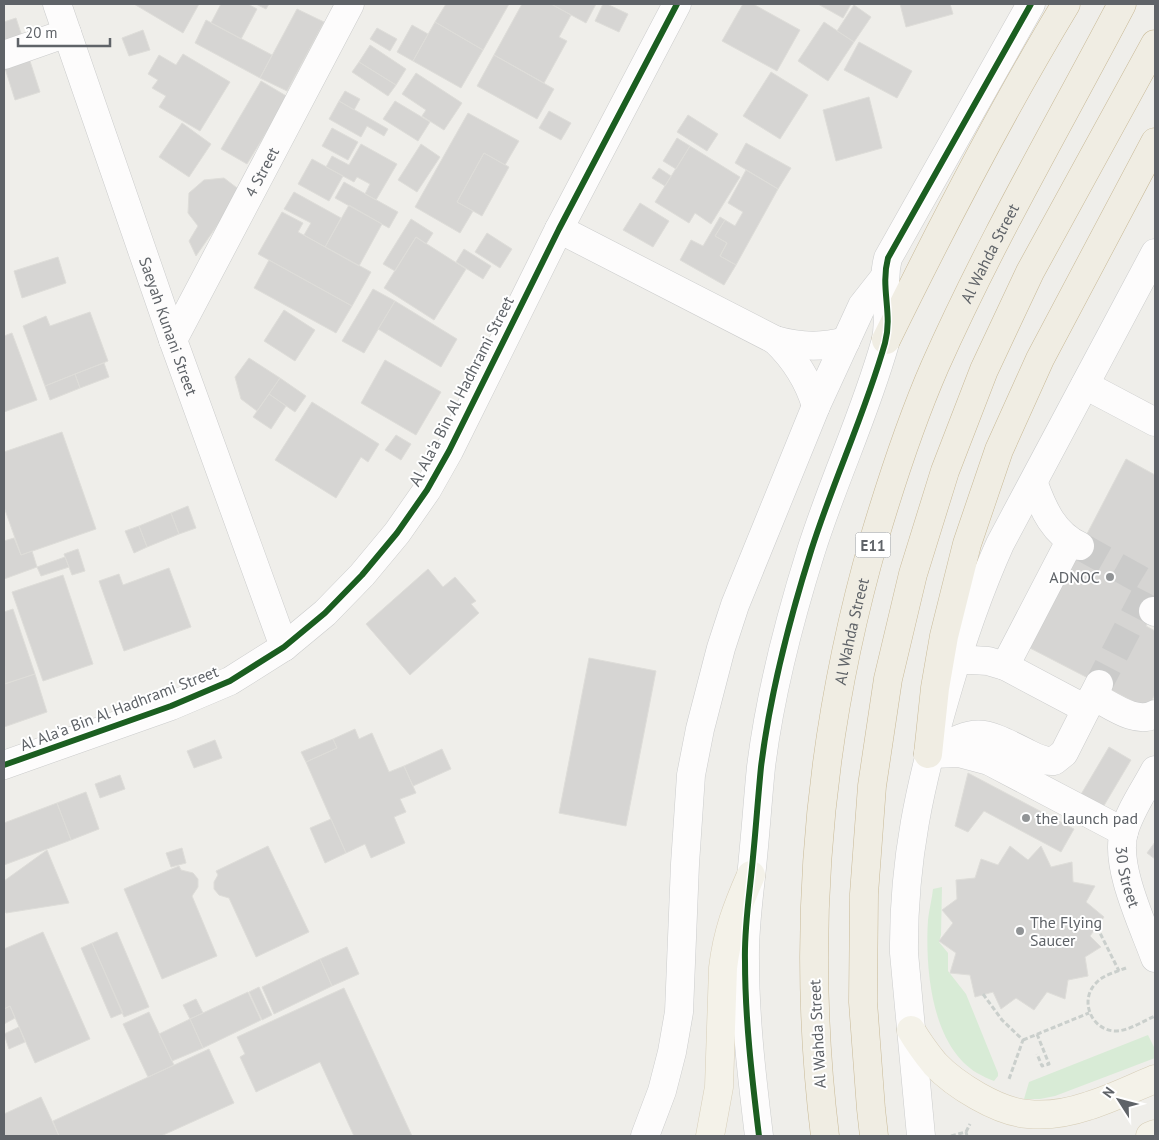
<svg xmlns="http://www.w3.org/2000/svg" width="1159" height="1140" viewBox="0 0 1159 1140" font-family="'PT Sans',sans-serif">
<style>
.green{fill:#d8ebd6}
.building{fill:#d6d5d3;stroke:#deddd9}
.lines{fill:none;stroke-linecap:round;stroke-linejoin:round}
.minor-tunnel{stroke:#cbcbca;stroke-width:28;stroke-dasharray:28 14;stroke-linecap:butt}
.minor-casing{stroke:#cbcccc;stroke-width:29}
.major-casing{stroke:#d7ceb8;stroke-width:29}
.highway-casing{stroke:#c8b996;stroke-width:29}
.path{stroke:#cacfcc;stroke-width:3;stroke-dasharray:5 2.5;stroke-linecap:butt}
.minor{stroke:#fdfcfc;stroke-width:28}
.major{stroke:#f4f2e9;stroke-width:28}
.highway{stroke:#f0ede3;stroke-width:28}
.cycleway-casing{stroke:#fff;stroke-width:9}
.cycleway{stroke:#1b5e20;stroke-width:6}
.poi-dot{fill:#919496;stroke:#fff;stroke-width:2}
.labels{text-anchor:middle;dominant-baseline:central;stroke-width:4;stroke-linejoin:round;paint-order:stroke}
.shield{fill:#fff;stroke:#8f9295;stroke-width:1}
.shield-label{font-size:15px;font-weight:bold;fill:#5f6368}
.street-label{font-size:16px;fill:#5f6368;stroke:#fff}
.poi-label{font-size:16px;fill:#5f6368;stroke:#fff;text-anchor:start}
</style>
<rect width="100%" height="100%" fill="#efeeea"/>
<path class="green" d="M942,887L941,935L939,942L948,953V971L966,994L998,1073V1076L994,1081C988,1079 983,1076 977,1073C931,1045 925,968 928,920C929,910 932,899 933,889Z
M1148,1035L1155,1049V1058L1055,1096L1040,1099H1024L1029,1082Z"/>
<path class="building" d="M134,4H199L183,33Z
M221,4H248L257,9L241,39L211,23Z
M256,4H269L266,9Z
M446,4H509L483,50L435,22Z
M522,4H551L571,15L559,37L567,41L544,83L494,55Z
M551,4H596L586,23Z
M603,4H607L628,14L619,32L595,21Z
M743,4H753L800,30L777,71L722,41Z
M818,4H851L843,18Z
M900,4H950L953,14L906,27Z
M854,5L871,17L854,42L837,31Z
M297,9L324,22L287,91L260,78Z
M16,18L40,92L15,100L4,65V22Z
M206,20L272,55L260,78L195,43Z
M435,22L483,50L461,88L413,61Z
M824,22L854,42L828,81L798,61Z
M412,25L428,34L413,61L397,52Z
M377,28L397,39L390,51L370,39Z
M143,30L150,50L129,56L122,38Z
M859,42L912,71L897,98L844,70Z
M370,45L406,69L396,85L359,62Z
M183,54L230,82L200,131L159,107L166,96L152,88L158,80L148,74L159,55L176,65Z
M494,55L554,89L537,119L477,86Z
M359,62L396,85L388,96L352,72Z
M771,72L808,95L780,139L743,116Z
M416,73L462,103L444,130L422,116L426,110L402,94Z
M261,81L288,97L247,164L221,149Z
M345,91L360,99L354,110L339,101Z
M869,97L882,148L836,161L823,110Z
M339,101L388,129L384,136L367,126L361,137L329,119Z
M395,101L430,122L418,141L383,119Z
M549,111L571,123L561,140L539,128Z
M468,113L519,141L505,165L484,153L457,202L473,211L460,233L415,207Z
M688,115L718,134L707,151L677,132Z
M182,123L211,144L189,177L159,157Z
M332,128L358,142L348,160L322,146Z
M677,138L690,146L676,169L663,161Z
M746,143L791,168L778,189L735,163Z
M361,144L397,164L376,200L365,194L370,184L357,177L354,182L326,167L332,156L349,165Z
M421,144L440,157L417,192L398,180Z
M690,146L740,177L711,224L695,213L689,223L655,202Z
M484,153L509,167L482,216L457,202Z
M312,159L343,176L329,201L298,184Z
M659,168L671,176L665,186L652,178Z
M746,170L778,189L736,265L720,256L727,243L715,236L725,220L735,226L743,212L728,203Z
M224,178L241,191L196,256L189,241L198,226L188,213L189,193L204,180Z
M344,182L398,212L389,228L335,198Z
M294,192L341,218L325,247L304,235L311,223L284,209Z
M640,203L669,221L653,247L623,230Z
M349,205L382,224L359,266L325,247Z
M282,212L303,223L298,232L371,272L352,306L258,254Z
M720,217L725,220L715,236L727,243L720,256L736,265L724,285L680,260L691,240L703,246Z
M411,219L433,233L426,244L416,237L395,271L383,264Z
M487,233L512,249L500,268L475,252Z
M416,237L466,269L434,320L384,288Z
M464,249L491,266L483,279L456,262Z
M58,257L66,283L22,298L14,271Z
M269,260L352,306L336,333L254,288Z
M373,289L395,301L364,353L342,341Z
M395,301L457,339L441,367L378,329Z
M284,310L315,330L295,361L264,341Z
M90,312L108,361L45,386L23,326L46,316L50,326Z
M12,333L37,400L4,412V336Z
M249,358L280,378L257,411L241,399L235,377Z
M385,360L441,392L416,435L361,403Z
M104,363L109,377L80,388L75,374Z
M75,374L80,388L50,400L45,386Z
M280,378L306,396L295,412L269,394Z
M269,394L286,406L271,429L253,417Z
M312,402L379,444L368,462L361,457L336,498L275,460Z
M62,432L96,529L21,555L4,507V452Z
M396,435L411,444L401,460L385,450Z
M1126,459L1155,475V608L1146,626L1155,631V694L1148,709L1028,647Z
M188,506L196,528L179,534L171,513Z
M171,513L179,534L147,547L139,526Z
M139,526L147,547L134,553L125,531Z
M14,538L21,555L32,551L37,567L4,579V541Z
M78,549L85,571L72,575L64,554Z
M65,557L69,567L41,576L37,567Z
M169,568L191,627L124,651L99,581L119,574L123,585Z
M428,569L443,587L455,577L476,601L471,604L479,613L410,675L366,624Z
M63,575L93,664L43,681L12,592Z
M13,609L35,674L5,684L4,612Z
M589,658L656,671L626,826L559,813Z
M35,674L47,712L4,727V684Z
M355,729L359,739L372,733L389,772L404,766L416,793L400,799L406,812L394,817L405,843L371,858L365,844L346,853L306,762L337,748L333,739Z
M333,739L337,748L306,762L301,752Z
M215,740L222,758L194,768L187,751Z
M1109,747L1131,760L1102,809L1080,796Z
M442,749L451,769L413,786L404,766Z
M968,773L1074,829L1061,852L984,811L968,832L955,826Z
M120,775L125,789L100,798L95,784Z
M86,792L99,829L71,840L57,803Z
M57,803L71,840L4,865V823Z
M331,819L346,853L325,863L310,828Z
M1155,842V859L1147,853Z
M268,846L309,932L256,957L229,898L219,895L214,889V882L218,875L216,871Z
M1010,846L1028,860L1041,846L1051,867L1072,862L1073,882L1095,886L1086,902L1104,917L1090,936L1101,947L1085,957L1088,976L1068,980L1065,999L1047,992L1034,1010L1016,998L1001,1009L993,992L975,997L970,975L950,973L956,953L939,941L953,923L942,910L957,899L956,880L975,878L981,859L998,865Z
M182,848L186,863L171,867L166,853Z
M47,850L69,903L6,913L4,907V881Z
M179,866L181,870L193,873L198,879V887L192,896L217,956L162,979L124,889Z
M43,932L90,1039L35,1063L10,1006L4,1009V949Z
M117,932L149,1007L124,1017L92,943Z
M92,943L123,1013L111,1018L81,948Z
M347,947L359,974L332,986L320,959Z
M320,959L332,986L274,1014L262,987Z
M259,987L272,1015L262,1020L249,992Z
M344,988L412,1136H354L320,1062L256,1092L240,1057L245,1054L237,1037Z
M248,992L261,1020L203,1048L190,1019Z
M196,999L203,1013L190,1019L183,1005Z
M10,1006L15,1018L4,1024V1009Z
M149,1012L174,1065L148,1077L123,1024Z
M190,1019L203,1048L172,1061L159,1034Z
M19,1027L25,1042L9,1049L4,1034Z
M209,1049L234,1103L161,1136H59L53,1121Z
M41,1097L59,1136H4V1114Z"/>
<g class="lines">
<path class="minor-tunnel" d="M1080,546L1141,580C1146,583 1146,585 1147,591L1099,684"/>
<g class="minor-casing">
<g id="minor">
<path id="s1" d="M57,4L173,340L284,647"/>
<path d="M4,55L67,33"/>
<path d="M559,229L775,340C799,347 822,348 846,341"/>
<path id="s2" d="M173,340L350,4"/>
<path d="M775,340C795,359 808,379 816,406"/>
<path d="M1085,385L1155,422"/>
<path d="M1034,484C1043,509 1054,534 1080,546"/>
<path d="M1153,611L1155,612"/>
<path d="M956,660H972L988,661L1005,666L1086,709"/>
<path d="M1005,666L1070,541"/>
<path d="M1093,696C1111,705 1136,725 1155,714"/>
<path d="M928,754C976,730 976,727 1025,752C1035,757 1043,762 1054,761L1064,753L1099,684"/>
<path d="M932,754L959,753L989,761L1124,832"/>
<path d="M4,765L171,706L230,681L284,647L325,613L362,575L397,533L427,490L449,451L559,229L677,4"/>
<path id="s3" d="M1155,770C1145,789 1130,810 1124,832C1114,865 1143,925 1155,958"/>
<path d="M645,1136L662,1091L672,1052L679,1012L685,864L691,775L700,729L721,648L735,605L816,406L862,306L884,278"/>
<path d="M759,1136C752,1078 745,1019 745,961C744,926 750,892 753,857C756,827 758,797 761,767C770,694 789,621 811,551C833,481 865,414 885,343C893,314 880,288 888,258L1031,4"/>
<path d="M921,1136L904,953C903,860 920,784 946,695C961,643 978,593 1000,544L1155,253"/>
</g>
</g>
<g class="major-casing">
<path id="major" d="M911,1030C918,1042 926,1053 935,1064C955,1085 998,1112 1028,1114C1047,1116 1070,1112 1088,1106C1111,1099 1133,1088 1155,1079
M710,1136L719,1087L723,968C727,933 737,907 751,875
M1150,1136L1155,1134"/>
</g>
<g class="highway-casing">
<g id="highway">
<path d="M886,340C942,226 1000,113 1066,4"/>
<path d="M928,754L935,688L944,636L967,544L999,450L1040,359L1155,142"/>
<path id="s4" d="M825,1136C800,932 818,733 875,536C892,479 911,421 935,366C990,242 1059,124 1122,4"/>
<path d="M874,1136L871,1109L863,1002L864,894L872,786L888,679L913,574L945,471L984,370L1030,272L1155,44"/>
</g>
</g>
<path class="path" d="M1097,927L1119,971
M1126,968C1116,972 1103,975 1096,983C1079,1000 1091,1030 1115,1031C1129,1031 1143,1021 1155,1016
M983,994L1002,1020L1023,1040L1009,1079
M1037,1034L1049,1064L1042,1066L1037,1054
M1023,1040L1089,1013
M966,1132L970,1124
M951,1136L966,1132L967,1136"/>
<use href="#minor" class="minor"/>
<use href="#major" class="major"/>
<use href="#highway" class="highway"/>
<g class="cycleway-casing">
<path id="cycleway" d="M4,765L171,706L230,681L284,647L325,613L362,575L397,533L427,490L449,451L559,229L677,4
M759,1136C752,1078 745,1019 745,961C744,926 750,892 753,857C756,827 758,797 761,767C770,694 789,621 811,551C833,481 865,414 885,343C893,314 880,288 888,258L1031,4"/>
</g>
<use href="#cycleway" class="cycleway"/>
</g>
<g class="poi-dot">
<circle cx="1110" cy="577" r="5"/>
<circle cx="1026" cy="818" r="5"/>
<circle cx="1020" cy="931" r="5"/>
</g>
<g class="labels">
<rect class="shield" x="855.5" y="532.5" width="35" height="25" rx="4"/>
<g class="shield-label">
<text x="873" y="545">E11</text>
</g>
<g class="street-label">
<text stroke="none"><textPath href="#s2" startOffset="190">4 Street</textPath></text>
<text stroke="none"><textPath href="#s4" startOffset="912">Al Wahda Street</textPath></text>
<text stroke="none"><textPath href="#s1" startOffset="341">Saeyah Kunani Street</textPath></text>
<text transform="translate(461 391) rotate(-63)">Al Ala'a Bin Al Hadhrami Street</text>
<text stroke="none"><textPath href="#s4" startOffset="508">Al Wahda Street</textPath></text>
<text transform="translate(119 708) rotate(-21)">Al Ala'a Bin Al Hadhrami Street</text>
<text stroke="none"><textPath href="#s3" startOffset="115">30 Street</textPath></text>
<text transform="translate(817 1034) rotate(-93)">Al Wahda Street</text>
</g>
<g class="poi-label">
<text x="1100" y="577" text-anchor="end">ADNOC</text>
<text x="1036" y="818">the launch pad</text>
<text x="1030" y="922">The Flying<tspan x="1030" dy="18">Saucer</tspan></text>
</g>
</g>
<rect width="1159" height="1140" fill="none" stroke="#5f6368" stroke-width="10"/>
<g transform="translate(1119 1100) rotate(306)" stroke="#ffffff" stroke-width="4" paint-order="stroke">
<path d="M0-4L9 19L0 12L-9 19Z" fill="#5f6368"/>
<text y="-8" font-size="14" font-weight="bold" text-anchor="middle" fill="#5f6368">N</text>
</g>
<path d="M18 38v8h92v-8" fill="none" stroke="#5f6368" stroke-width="2.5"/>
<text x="25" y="38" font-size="15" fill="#5f6368" stroke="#ffffff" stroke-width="4" paint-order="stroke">20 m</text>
</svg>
